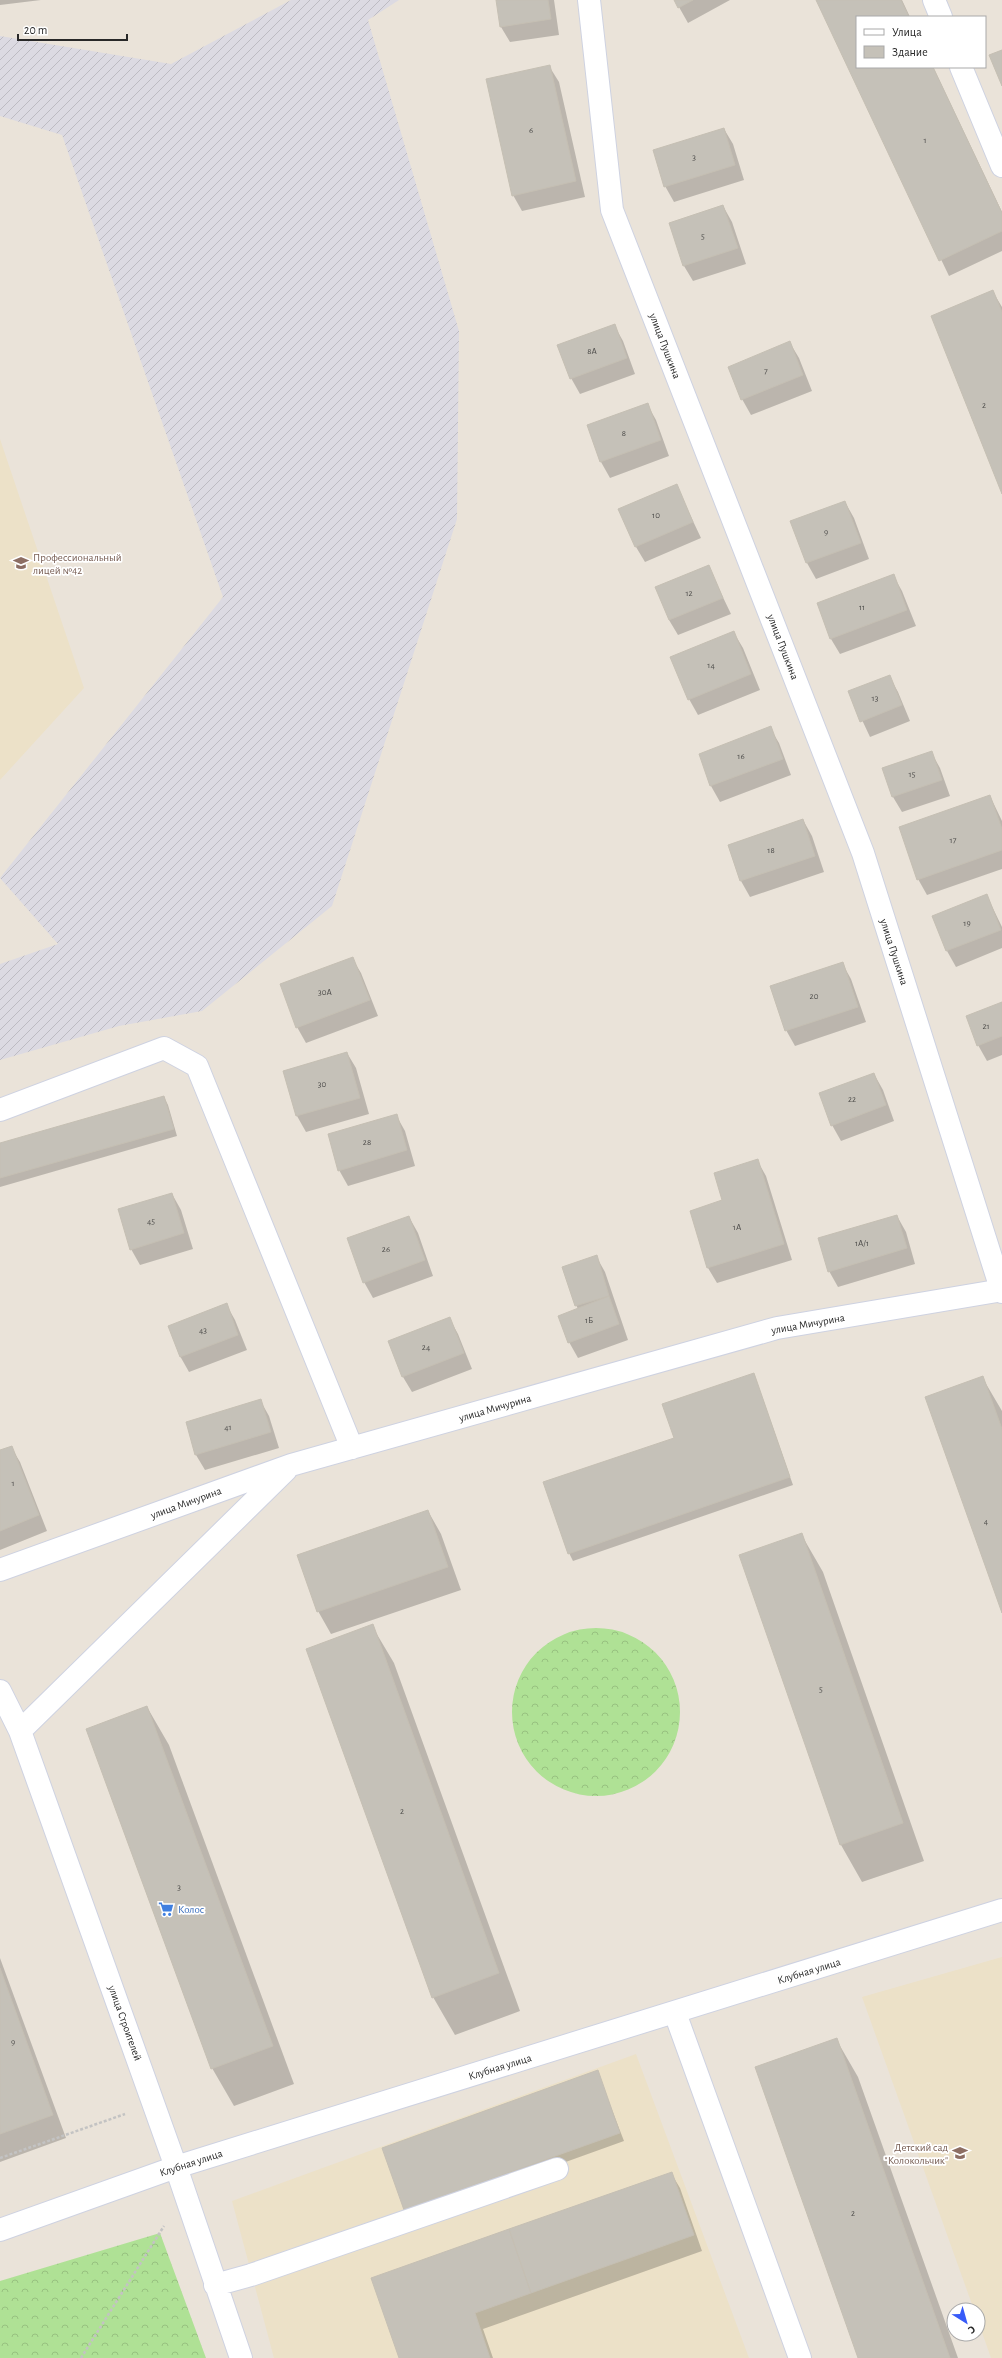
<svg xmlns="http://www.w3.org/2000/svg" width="1002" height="2358" viewBox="0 0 1002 2358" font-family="'Alegreya Sans',sans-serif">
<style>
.industrial{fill:url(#industrial-furrows)}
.education{fill:#ece1c8}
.forest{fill:url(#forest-crowns)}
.shadow{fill:#0003}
.building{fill:#c5c1b8;stroke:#c5bfb3}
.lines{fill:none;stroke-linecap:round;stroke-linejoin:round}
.minor-casing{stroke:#ced2e1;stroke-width:24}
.path{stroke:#c3c3c3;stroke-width:2.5;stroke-dasharray:3 2;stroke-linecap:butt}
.minor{stroke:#fff;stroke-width:22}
.labels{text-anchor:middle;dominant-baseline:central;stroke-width:3.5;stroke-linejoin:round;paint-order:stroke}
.number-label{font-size:9px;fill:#4f4e4c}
.street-label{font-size:11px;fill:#282828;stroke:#fff}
.education-label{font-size:11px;fill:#785e54;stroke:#fff;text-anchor:start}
.shop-label{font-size:11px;fill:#366cbe;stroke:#fff;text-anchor:start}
</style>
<defs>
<pattern id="industrial-furrows" width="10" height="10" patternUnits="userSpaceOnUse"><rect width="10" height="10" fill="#dcdae2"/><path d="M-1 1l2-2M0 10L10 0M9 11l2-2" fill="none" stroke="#bdbbc2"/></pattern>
<pattern id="forest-crowns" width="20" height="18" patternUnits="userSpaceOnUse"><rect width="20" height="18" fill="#afe195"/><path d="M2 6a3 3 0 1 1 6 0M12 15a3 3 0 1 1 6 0" fill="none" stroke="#97c180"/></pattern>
</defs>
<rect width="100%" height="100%" fill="#eae3d9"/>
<path class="industrial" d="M291,0H399L368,20L459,331L457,519L332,906L202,1011L119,1026L0,1060V964L58,944L0,878L223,597L62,135L0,116V36L171,64Z"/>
<path class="education" d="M0,439L84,688L0,780Z
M1002,1957V2358H991L978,2321V2310H974L862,1997Z
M636,2054L749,2358H274L232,2201Z"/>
<path class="forest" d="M512 1712a84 84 0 1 1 168 0a84 84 0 1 1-168 0Z
M160,2233L206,2358H0V2281Z"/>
<path class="shadow" d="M0,0H41L0,5Z
M497,0H554L559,35L510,42L501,27Z
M675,0H730L688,23Z
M817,0H902L910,17H857V67H933L1002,212V251L949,276Z
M549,66L559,82L585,197L522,211L513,195Z
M724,129L733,144L744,180L674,202L665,186Z
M723,206L732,222L746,264L693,281L684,266Z
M993,292L1002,307V491Z
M614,325L623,341L635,374L580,394L571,378Z
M790,343L799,358L812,391L751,415L742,399Z
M647,404L656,420L669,456L610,478L601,462L588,426Z
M676,485L701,538L645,562L636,547Z
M845,502L854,518L869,559L816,579L807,563L792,522Z
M708,566L731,614L678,635L669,620Z
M893,575L902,591L916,626L840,654L831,639L818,604Z
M734,633L743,648L760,690L698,715L689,699Z
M889,676L898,692L910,721L870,737L849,692Z
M770,728L779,743L791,775L720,802L711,786L700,754Z
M931,752L940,768L950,796L902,812L893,797L883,768Z
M990,796L1002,821V869L927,895L918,879Z
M803,820L812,836L824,872L750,897L741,881L729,845Z
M987,896L1002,927V948L956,967L947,951L933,917Z
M352,958L361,973L378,1016L306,1043L297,1027Z
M842,963L851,979L866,1022L795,1046L786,1030Z
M1002,1003V1055L987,1061L978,1045Z
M347,1053L356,1068L369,1114L306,1132L297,1116L284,1071Z
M874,1074L883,1090L894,1121L841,1141L832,1125Z
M164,1097L168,1105L177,1136L0,1187V1144Z
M396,1115L405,1131L415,1166L348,1186L339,1170Z
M757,1160L766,1176L792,1260L717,1283L708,1268L691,1211L724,1201Z
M172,1194L181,1210L193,1249L140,1265L131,1249Z
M897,1216L906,1232L915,1264L838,1287L829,1271Z
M409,1217L418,1233L433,1276L373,1298L364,1282Z
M596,1256L605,1272L628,1340L578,1358L569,1342L578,1309L576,1305Z
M226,1304L235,1320L247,1350L189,1372L180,1356Z
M449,1318L458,1334L472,1369L412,1392L403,1377L390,1341Z
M754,1374L793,1485L573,1561L569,1553Z
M982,1377L1002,1411V1610Z
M260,1400L269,1416L279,1448L205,1470L196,1455Z
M11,1447L20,1462L47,1531L0,1550V1451Z
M428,1511L441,1534L461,1590L331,1634L318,1611Z
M801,1534L823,1572L924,1861L862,1882L841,1845Z
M372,1626L394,1663L520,2011L455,2035L433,1997Z
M147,1707L169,1745L294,2084L234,2106L212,2068Z
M0,1958L66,2138L0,2162Z
M836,2039L858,2077L958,2358H859Z
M597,2071L624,2141L410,2218L383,2148Z
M671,2173L680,2188L702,2251L483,2329L493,2358H400Z"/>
<path class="building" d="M496,0H548L551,19L500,27Z
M674,0H693L678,8Z
M816,0H901L909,17H857V67H933L1002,213V231L939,261Z
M1002,50V86L989,55Z
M550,65L576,181L512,196L486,79Z
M724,128L735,165L664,187L653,150Z
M723,205L738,248L683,266L669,223Z
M993,290L1002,312V494L931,316Z
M615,324L627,358L570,379L557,345Z
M790,341L803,375L741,400L728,367Z
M648,403L661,440L600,462L587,425Z
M677,484L693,522L635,547L618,509Z
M845,501L861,543L806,563L790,521Z
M709,565L723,598L669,620L655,587Z
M894,574L907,610L830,639L817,603Z
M734,631L751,674L688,700L670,657Z
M890,675L902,705L860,722L848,691Z
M771,726L783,759L710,786L699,754Z
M932,751L942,780L892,797L882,768Z
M990,795L1002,829V850L917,880L899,827Z
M803,819L815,856L740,881L728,845Z
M987,894L1001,930L946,951L932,916Z
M353,957L370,1000L296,1028L280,984Z
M843,962L858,1007L785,1031L770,986Z
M1002,1002V1036L977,1046L966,1016Z
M347,1052L360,1098L296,1116L283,1071Z
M874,1073L886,1105L831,1126L819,1093Z
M164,1096L174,1129L0,1178V1143Z
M397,1114L407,1150L338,1171L328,1134Z
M758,1159L784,1244L707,1268L690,1211L722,1200L714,1173Z
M172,1193L184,1233L130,1250L118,1209Z
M897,1215L907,1248L828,1272L818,1238Z
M409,1216L425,1260L363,1283L347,1238Z
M597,1255L609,1296L575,1306L562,1267Z
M609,1296L619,1324L568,1343L558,1316Z
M227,1303L238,1335L180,1357L168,1326Z
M450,1317L464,1353L402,1377L388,1341Z
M754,1373L790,1477L568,1554L543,1482L674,1438L662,1404Z
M983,1376L1002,1429V1613L925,1397Z
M261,1399L271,1432L195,1455L186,1422Z
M12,1446L39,1515L0,1531V1450Z
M428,1510L448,1567L317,1612L297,1555Z
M802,1533L903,1823L840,1845L739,1555Z
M373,1624L499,1973L432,1998L306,1649Z
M147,1706L273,2046L211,2069L86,1729Z
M0,1968L53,2115L0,2134Z
M837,2038L950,2358H858L755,2067Z
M598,2070L620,2133L404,2210L382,2148Z
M672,2172L694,2235L531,2293L509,2229Z
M509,2229L531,2293L475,2313L490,2358H399L371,2278Z"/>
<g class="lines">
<g class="minor-casing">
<path id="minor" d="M589,0L612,210L863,853L1002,1292
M934,0L941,17
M961,67L1002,166
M0,1110L164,1048L197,1066L352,1448
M0,1570L291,1465L777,1328L1002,1290
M0,1691L20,1731L176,2167L241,2358
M20,1731L286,1470
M675,2013L800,2358
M0,2230L176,2167L1002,1910
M215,2285L251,2275L557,2169"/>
</g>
<path class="path" d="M0,2158L125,2114
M81,2358L164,2226"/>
<use href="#minor" class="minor"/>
</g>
<defs>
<g id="school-bare" transform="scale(1.2)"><path d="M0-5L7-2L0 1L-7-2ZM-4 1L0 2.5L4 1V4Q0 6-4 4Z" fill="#8d6e63" stroke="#fff" stroke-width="2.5" paint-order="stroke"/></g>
<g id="supermarket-bare" transform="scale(1.2)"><path d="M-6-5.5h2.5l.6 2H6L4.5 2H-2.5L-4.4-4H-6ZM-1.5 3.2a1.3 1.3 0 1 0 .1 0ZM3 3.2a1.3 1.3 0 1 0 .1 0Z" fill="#3f7fe0" stroke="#fff" stroke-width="2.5" paint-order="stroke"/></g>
</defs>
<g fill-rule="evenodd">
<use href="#school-bare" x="21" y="563"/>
<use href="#supermarket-bare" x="166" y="1909"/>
<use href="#school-bare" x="960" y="2153"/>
</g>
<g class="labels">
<g class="number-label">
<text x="531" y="130">6</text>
<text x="925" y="140">1</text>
<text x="694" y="157">3</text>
<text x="703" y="236">5</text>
<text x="592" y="351">8А</text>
<text x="766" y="371">7</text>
<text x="984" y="405">2</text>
<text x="624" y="433">8</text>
<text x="656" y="515">10</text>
<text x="826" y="532">9</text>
<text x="689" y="593">12</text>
<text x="862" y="607">11</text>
<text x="711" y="665">14</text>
<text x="875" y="698">13</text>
<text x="741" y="756">16</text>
<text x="912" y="774">15</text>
<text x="953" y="840">17</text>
<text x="771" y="850">18</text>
<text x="967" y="923">19</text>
<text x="325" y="992">30А</text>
<text x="814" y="996">20</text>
<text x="986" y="1026">21</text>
<text x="322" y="1084">30</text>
<text x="852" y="1099">22</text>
<text x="367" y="1142">28</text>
<text x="151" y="1221">45</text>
<text x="737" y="1227">1А</text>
<text x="862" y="1243">1А/1</text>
<text x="386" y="1249">26</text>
<text x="589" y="1320">1Б</text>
<text x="203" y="1330">43</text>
<text x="426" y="1347">24</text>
<text x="228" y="1427">41</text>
<text x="13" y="1483">1</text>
<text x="986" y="1521">4</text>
<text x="821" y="1689">5</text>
<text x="402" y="1811">2</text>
<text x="179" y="1887">3</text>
<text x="13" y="2042">9</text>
<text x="853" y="2213">2</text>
</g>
<g class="street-label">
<text transform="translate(665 346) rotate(69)">улица Пушкина</text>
<text transform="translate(783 647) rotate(69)">улица Пушкина</text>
<text transform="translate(894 952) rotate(72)">улица Пушкина</text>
<text transform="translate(808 1324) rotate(-10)">улица Мичурина</text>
<text transform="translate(495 1408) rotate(-16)">улица Мичурина</text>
<text transform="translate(186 1503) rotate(-20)">улица Мичурина</text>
<text transform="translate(809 1971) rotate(-17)">Клубная улица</text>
<text transform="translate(125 2023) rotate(70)">улица Строителей</text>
<text transform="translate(500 2067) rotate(-17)">Клубная улица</text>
<text transform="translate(191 2163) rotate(-18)">Клубная улица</text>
</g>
<g class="education-label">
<text x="33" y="557">Профессиональный<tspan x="33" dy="13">лицей №42</tspan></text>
<text x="948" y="2147" text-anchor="end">Детский сад<tspan x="948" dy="13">"Колокольчик"</tspan></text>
</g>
<g class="shop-label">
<text x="178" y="1909">Колос</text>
</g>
</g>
<rect x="856" y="16" width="130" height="52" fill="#ffffff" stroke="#a9a9a9"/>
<rect x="864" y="29" width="20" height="6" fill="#ffffff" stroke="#a9a9a9"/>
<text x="892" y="36" font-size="12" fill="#282828">Улица</text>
<rect x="864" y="46" width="20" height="12" fill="#c5c1b8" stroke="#a9a9a9"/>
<text x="892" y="56" font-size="12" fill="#282828">Здание</text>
<g transform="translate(966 2322) rotate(143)"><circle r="19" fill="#ffffff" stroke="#a9a9a9"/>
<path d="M0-3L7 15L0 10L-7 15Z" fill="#385bf8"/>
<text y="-6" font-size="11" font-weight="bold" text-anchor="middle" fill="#282828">С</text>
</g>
<path d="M18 34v6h109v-6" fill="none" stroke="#282828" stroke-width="2"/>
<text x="24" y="34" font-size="12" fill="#282828" stroke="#ffffff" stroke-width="3" paint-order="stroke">20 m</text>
</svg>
